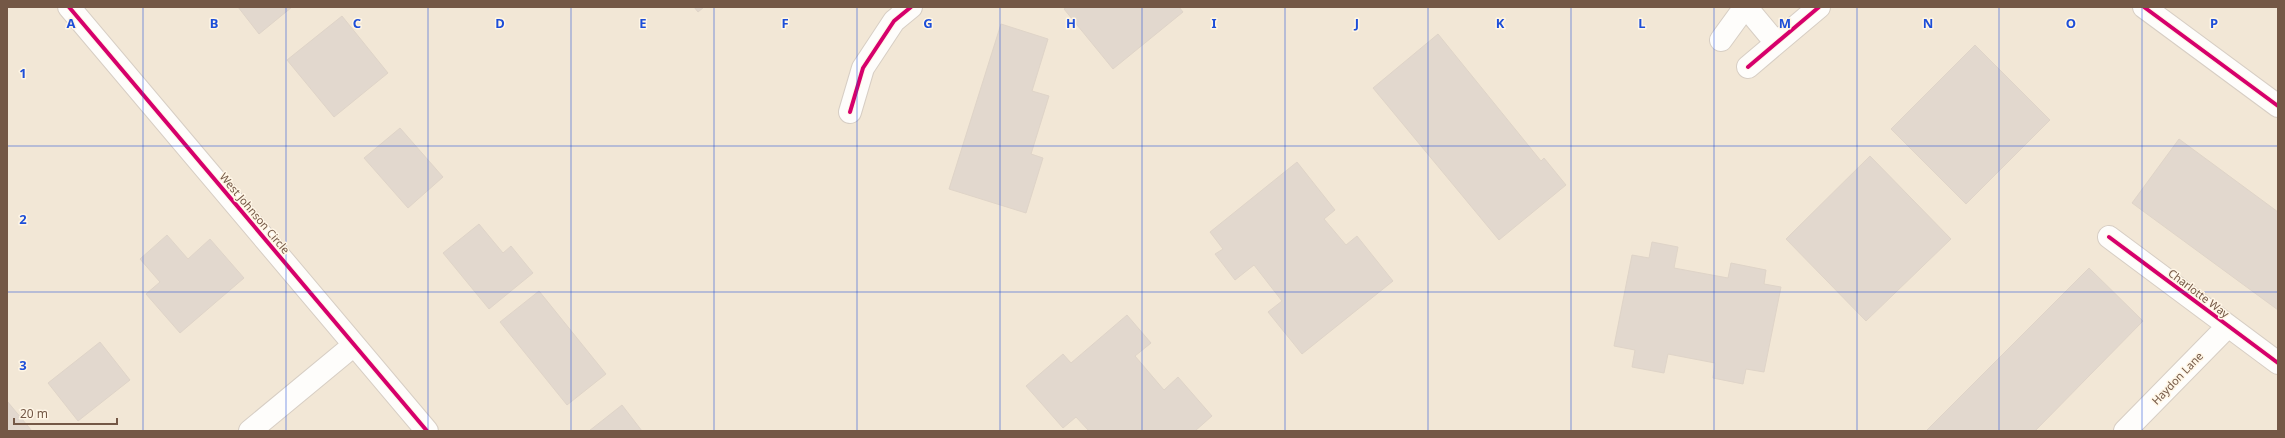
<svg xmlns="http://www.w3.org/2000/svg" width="2285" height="438" viewBox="0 0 2285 438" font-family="'Noto Sans',sans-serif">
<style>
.residential{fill:#f2e7d6}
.building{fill:#e2d8ce;stroke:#dfd4c8}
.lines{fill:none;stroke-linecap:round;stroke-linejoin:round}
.minor-casing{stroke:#d7cec4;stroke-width:24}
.minor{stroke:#fefdfb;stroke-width:22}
.cycleway-casing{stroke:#fff6e6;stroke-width:6}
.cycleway{stroke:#d6006c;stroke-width:4}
.grid{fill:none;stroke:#1d4ed8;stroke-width:1;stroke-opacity:0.55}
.labels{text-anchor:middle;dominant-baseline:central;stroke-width:3;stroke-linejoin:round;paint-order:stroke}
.street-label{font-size:11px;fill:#745846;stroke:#fff6e6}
.grid-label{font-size:13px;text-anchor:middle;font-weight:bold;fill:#1d4ed8;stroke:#fff6e6;stroke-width:3;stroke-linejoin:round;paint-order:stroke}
</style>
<rect width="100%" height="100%" fill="#f6f1e6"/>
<path class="residential" d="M7,7H2278V431H7Z"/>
<path class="building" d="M238,7H292L259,34Z
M694,7H704L698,12Z
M1067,7H1179L1183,12L1113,69L1064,9Z
M342,16L388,73L334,117L287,60Z
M1001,24L1048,39L1032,91L1049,96L1031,154L1043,158L1026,213L949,189Z
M1438,34L1541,161L1544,158L1566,185L1499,240L1373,88Z
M1975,45L2050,120L1966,204L1891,129Z
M400,128L443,177L408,208L364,158Z
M2179,139L2278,212V310L2132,203Z
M1870,156L1951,239L1866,321L1786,239Z
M1297,162L1335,210L1324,219L1346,245L1357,236L1393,281L1302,354L1268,312L1282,301L1254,265L1235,280L1215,254L1223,249L1210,232Z
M479,224L503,253L511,246L533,273L489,309L443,253Z
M167,235L188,259L210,239L244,278L180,333L146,294L160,282L140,259Z
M1652,242L1678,247L1674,268L1728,278L1731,263L1766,270L1764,284L1781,287L1764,372L1746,369L1743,384L1713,378L1715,363L1668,354L1664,373L1632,367L1635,350L1614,346L1632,255L1649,258Z
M2089,268L2143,321L2035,431H1926Z
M539,291L606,374L567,405L500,322Z
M1127,315L1151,343L1135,356L1164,390L1178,377L1212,416L1195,431H1089L1076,417L1063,428L1026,386L1063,354L1071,363Z
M100,342L130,380L78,421L48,383Z
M7,401L32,431H7Z
M622,405L642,431H589Z"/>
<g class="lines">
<g class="minor-casing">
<path id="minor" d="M69,7L427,431
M1746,7L1776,43
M2144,7L2278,106
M1721,40L1745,7
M1748,67L1819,7
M850,112L863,68L894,21L911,7
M2109,237L2278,363
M250,431L354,345
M2125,431L2228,326"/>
</g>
<use href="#minor" class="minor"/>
<g class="cycleway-casing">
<path id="cycleway" d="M69,7L427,431
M2144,7L2278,106
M1748,67L1819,7
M850,112L863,68L894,21L911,7
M2109,237L2278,363"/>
</g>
<use href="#cycleway" class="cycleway"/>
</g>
<path class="grid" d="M143,7V431M286,7V431M428,7V431M571,7V431M714,7V431M857,7V431M1000,7V431M1142,7V431M1285,7V431M1428,7V431M1571,7V431M1714,7V431M1857,7V431M1999,7V431M2142,7V431M7,146H2278M7,292H2278"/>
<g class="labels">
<g class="street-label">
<text transform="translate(255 213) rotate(50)">West Johnson Circle</text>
<text transform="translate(2199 293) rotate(37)">Charlotte Way</text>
<text transform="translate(2177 378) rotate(-46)">Haydon Lane</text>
</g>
</g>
<g class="grid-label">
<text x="71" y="28">A</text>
<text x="214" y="28">B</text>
<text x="357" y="28">C</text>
<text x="500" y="28">D</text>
<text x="643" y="28">E</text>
<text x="785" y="28">F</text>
<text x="928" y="28">G</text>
<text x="1071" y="28">H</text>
<text x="1214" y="28">I</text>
<text x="1357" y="28">J</text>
<text x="1500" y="28">K</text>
<text x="1642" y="28">L</text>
<text x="1785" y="28">M</text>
<text x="1928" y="28">N</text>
<text x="2071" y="28">O</text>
<text x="2214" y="28">P</text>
<text x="23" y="78">1</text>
<text x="23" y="224">2</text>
<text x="23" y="370">3</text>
</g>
<rect width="2285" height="438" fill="none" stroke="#745846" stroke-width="16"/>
<path d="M14 418v6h103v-6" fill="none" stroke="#745846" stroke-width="2"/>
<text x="20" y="418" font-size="12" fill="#745846" stroke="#fff6e6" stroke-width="3" paint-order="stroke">20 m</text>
</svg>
